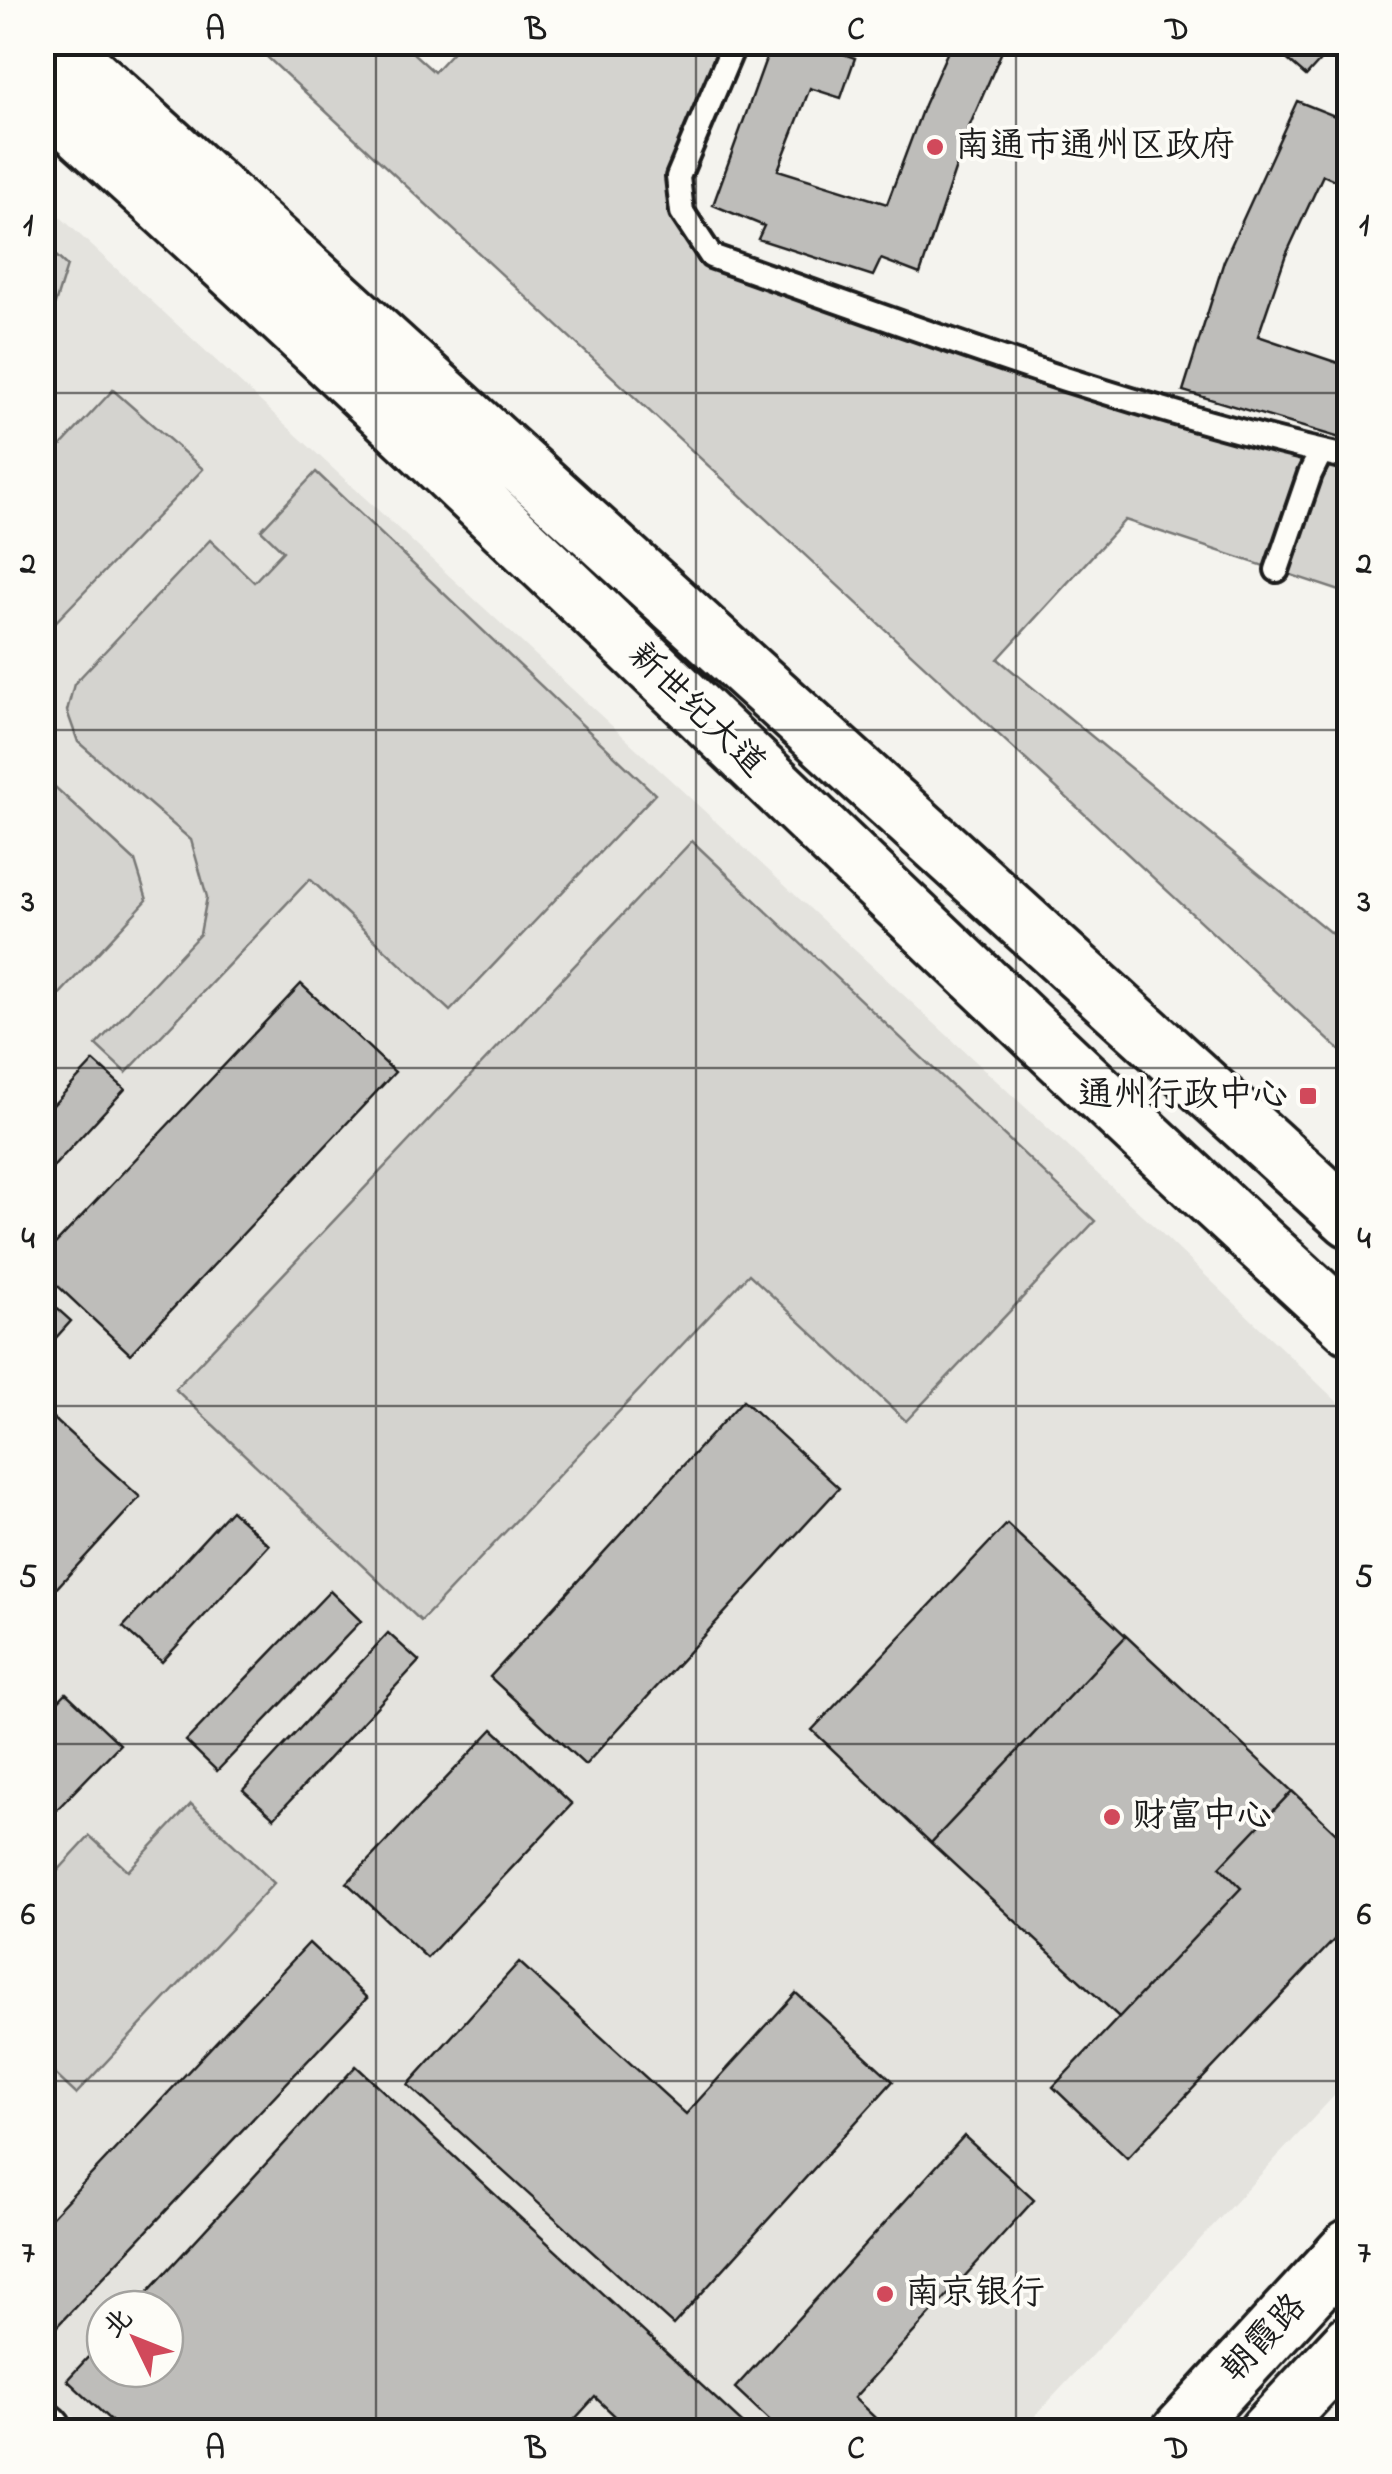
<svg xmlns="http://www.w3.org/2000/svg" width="1392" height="2474" viewBox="0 0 1392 2474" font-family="'Indie Flower','LXGW WenKai TC',sans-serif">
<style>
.built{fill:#e4e3de;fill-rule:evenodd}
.green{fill:#d4d3cf;stroke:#787876;stroke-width:2.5}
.building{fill:#bebdba;stroke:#1c1c1c;stroke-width:2.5}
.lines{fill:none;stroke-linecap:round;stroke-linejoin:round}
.service-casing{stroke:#1c1c1c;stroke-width:30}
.tertiary-casing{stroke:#1c1c1c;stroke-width:62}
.primary-casing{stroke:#1c1c1c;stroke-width:62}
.service{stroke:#fdfcf7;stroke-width:22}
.tertiary{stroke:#fdfcf7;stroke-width:55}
.primary{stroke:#fdfcf7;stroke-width:55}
.grid{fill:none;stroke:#1c1c1c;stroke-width:2.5;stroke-opacity:0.55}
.poi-dot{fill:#d1495b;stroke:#fdfcf7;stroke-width:4}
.labels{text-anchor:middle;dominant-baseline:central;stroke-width:8;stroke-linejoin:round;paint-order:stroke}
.poi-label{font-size:35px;fill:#1c1c1c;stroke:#fdfcf7;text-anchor:start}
.street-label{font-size:35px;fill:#1c1c1c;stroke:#fdfcf7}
.neatline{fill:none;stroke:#1c1c1c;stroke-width:4}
.grid-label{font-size:32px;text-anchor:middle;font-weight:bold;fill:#1c1c1c}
</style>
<rect width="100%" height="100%" fill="#f4f3ee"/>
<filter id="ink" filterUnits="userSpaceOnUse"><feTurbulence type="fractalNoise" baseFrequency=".01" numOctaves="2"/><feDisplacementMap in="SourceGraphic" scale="20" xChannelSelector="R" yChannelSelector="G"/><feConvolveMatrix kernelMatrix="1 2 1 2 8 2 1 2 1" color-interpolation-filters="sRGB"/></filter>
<g filter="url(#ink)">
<path class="built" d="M42,200L1155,1227L1349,1413V2080L1021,2431L90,2432L43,2388ZM105,2309H165V2369H105Z"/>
<path class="green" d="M252,43H402L434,72L461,43H735L678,177L711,256L1160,410L1349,456V594L1125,520L998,659L1349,948V1059Z
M42,243L67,266L49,323L43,322Z
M113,390L203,469L43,635V465Z
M316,472L655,794L450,1011L310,879L126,1073L96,1045L200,934L207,897L191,840L78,742L67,711L74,684L210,540L254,582L283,551L261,530Z
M43,776L135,861L147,900L43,1012Z
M692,841L1095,1221L906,1421L749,1274L421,1621L175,1389Z
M191,1804L274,1883L76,2094L43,2063V1887L90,1836L128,1871Z"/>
<path class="building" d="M772,42H826L824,47L855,58L841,98L810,88L778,170L887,204L924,105L952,42H1006L970,125L920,274L881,259L873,276L758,239L764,226L713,205Z
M1267,42H1337L1306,76Z
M1297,101L1350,122V187L1323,175L1285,257L1258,336L1350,367V441L1183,391L1224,261Z
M301,984L395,1072L130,1354L42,1271V1258Z
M94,1061L125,1089L42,1179V1117Z
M42,1295L71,1321L42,1353Z
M743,1400L839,1488L585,1765L490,1677Z
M42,1408L140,1497L42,1604Z
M231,1510L269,1545L162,1662L123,1627Z
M1007,1524L1126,1636L931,1843L812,1730Z
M330,1591L361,1621L217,1771L186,1741Z
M388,1633L419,1661L274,1818L243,1790Z
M1126,1636L1292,1791L1220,1867L1241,1888L1119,2017L931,1843Z
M66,1693L120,1744L42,1825V1718Z
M493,1729L572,1804L427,1958L347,1883Z
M1292,1791L1350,1846V1923L1127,2158L1053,2087L1241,1888L1220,1867Z
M309,1943L367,1998L42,2342V2227Z
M519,1962L686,2114L796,1993L893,2081L673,2325L408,2085Z
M356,2066L752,2432H632L595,2397L563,2432H123L67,2380L105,2339V2369H165V2309H132Z
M964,2136L1034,2200L854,2398L890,2432H782L735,2388Z"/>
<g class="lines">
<g class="service-casing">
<path id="service" d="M735,42L678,177L682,212L711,256C922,330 1131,410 1350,458
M1277,570L1310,474L1321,452"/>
</g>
<g class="tertiary-casing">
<path id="tertiary" d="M42,2430L44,2432"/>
</g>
<g class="primary-casing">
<path id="primary" d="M55,42L1350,1219
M42,97C488,496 908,923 1350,1326
M1180,2432L1350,2247
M1267,2432L1350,2343"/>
</g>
<use href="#service" class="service"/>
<use href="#tertiary" class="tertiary"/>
<use href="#primary" class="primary"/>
</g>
</g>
<path class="grid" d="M376,42V2432M696,42V2432M1016,42V2432M42,393H1350M42,730H1350M42,1068H1350M42,1406H1350M42,1744H1350M42,2081H1350"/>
<g class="poi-dot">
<circle cx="935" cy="147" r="10"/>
<rect x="1298" y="1086" width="20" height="20" rx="5"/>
<circle cx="1112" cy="1817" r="10"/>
<circle cx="885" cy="2294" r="10"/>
</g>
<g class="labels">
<g class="poi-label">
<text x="955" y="147">南通市通州区政府</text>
<text x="1288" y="1096" text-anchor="end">通州行政中心</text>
<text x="1132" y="1817">财富中心</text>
<text x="905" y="2294">南京银行</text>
</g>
<g class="street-label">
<text transform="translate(696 711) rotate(44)">新世纪大道</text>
<text transform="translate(1265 2339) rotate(-47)">朝霞路</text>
</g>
</g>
<rect width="1392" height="2474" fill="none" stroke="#fdfcf7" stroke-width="110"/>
<g transform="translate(135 2339) rotate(313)"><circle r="48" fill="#fdfcf7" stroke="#a3a29f" stroke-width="2.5"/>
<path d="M0-8L18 38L0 25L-18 38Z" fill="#d1495b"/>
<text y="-15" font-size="28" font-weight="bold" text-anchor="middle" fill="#1c1c1c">北</text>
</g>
<rect x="55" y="55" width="1282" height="2364" class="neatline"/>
<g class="grid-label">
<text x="215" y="39">A</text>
<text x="536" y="39">B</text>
<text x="856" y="39">C</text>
<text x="1177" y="39">D</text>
<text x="28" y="235">1</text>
<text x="1364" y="235">1</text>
<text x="28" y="573">2</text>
<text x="1364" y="573">2</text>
<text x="28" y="911">3</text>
<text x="1364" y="911">3</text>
<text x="28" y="1248">4</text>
<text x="1364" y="1248">4</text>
<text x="28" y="1586">5</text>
<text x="1364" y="1586">5</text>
<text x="28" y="1924">6</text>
<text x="1364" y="1924">6</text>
<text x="28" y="2262">7</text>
<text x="1364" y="2262">7</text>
<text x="215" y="2458">A</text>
<text x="536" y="2458">B</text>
<text x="856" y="2458">C</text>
<text x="1177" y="2458">D</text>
</g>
</svg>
